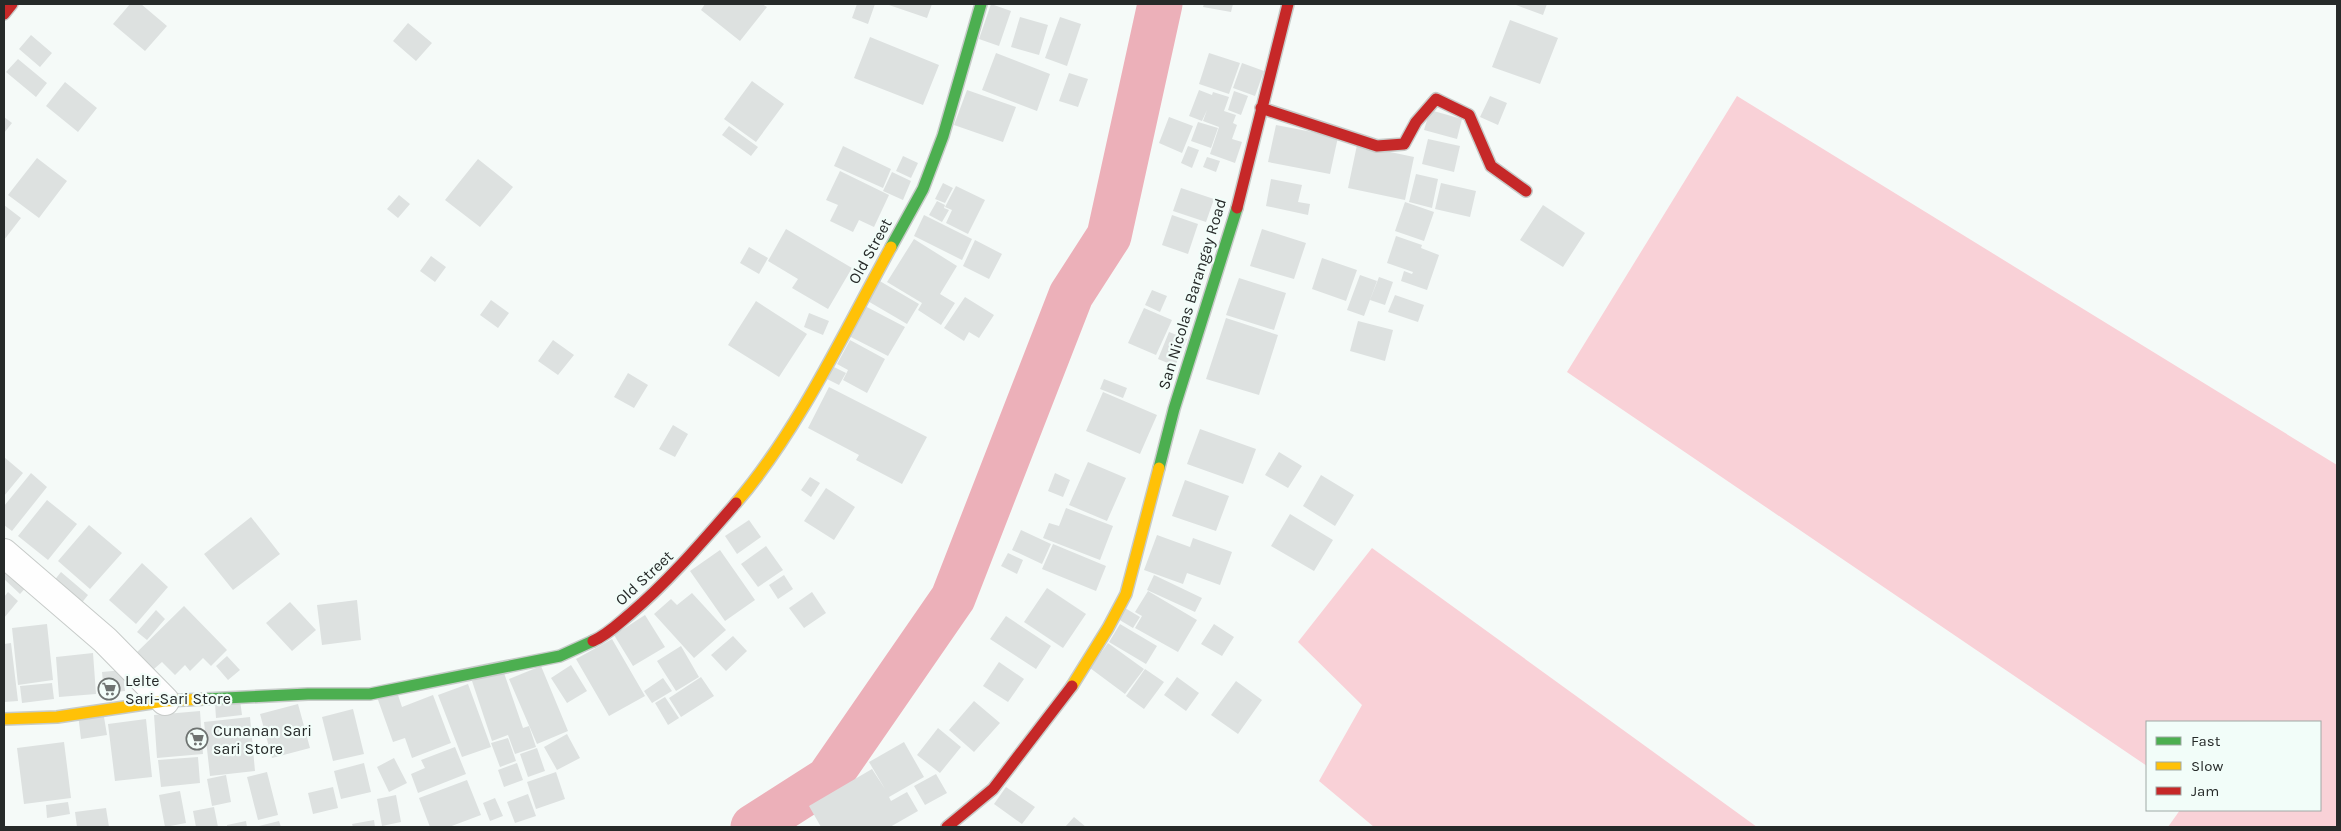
<svg xmlns="http://www.w3.org/2000/svg" width="2341" height="831" viewBox="0 0 2341 831" font-family="Karla,sans-serif">
<style>
.green{fill:#f9d1d7}
.lines{fill:none;stroke-linecap:round;stroke-linejoin:round}
.river{stroke:#ecb0b9;stroke-width:45}
.building{fill:#dde1e0}
.street-casing{stroke:#c7cbc9;stroke-width:30}
.fast-casing{stroke:#c7cbc9;stroke-width:14}
.slow-casing{stroke:#c7cbc9;stroke-width:14}
.jam-casing{stroke:#c7cbc9;stroke-width:14}
.street{stroke:#fefefe;stroke-width:28}
.fast{stroke:#4caf50;stroke-width:11}
.slow{stroke:#ffc107;stroke-width:11}
.jam{stroke:#c62828;stroke-width:11}
.labels{text-anchor:middle;dominant-baseline:central;stroke-width:4.5;stroke-linejoin:round;paint-order:stroke}
.street-label{font-size:16px;fill:#262a29;stroke:#f2fdf9}
.poi-label{font-size:16px;fill:#262a29;stroke:#f2fdf9;text-anchor:start}
</style>
<rect width="100%" height="100%" fill="#f5faf8"/>
<path class="green" d="M1737,96L2337,465V827H2168L2180,810H2320V722H2147V766L1567,372Z
M1372,548L1757,827H1374L1319,781L1362,705L1298,642Z"/>
<g class="lines">
<path class="river" d="M753,827L828,779L953,598L1071,295L1109,236L1160,4"/>
</g>
<path class="building" d="M130,4H141L167,26L145,51L113,24Z
M705,4H762L767,7L740,41L701,10Z
M857,4H875L868,24L852,18Z
M886,4H932L927,18Z
M991,4L1011,11L999,46L979,39Z
M1204,4H1233L1231,12L1203,7Z
M1516,4H1547L1543,15L1516,5Z
M1020,17L1048,25L1039,55L1011,47Z
M1060,17L1081,24L1067,66L1045,58Z
M1510,20L1558,38L1540,84L1492,67Z
M408,23L432,43L416,61L393,41Z
M31,35L52,53L40,67L19,49Z
M870,37L939,65L923,105L854,78Z
M996,53L1050,74L1037,111L982,90Z
M1209,53L1240,63L1229,94L1199,84Z
M18,59L47,83L36,97L6,72Z
M1242,63L1264,71L1255,96L1233,88Z
M1069,73L1088,79L1078,107L1059,101Z
M752,81L784,104L756,142L724,119Z
M65,82L97,108L78,132L46,106Z
M967,90L1016,107L1003,142L954,125Z
M1199,90L1212,95L1213,92L1229,97L1224,111L1236,115L1233,123L1237,125L1232,139L1242,142L1235,163L1210,154L1219,127L1203,121L1207,110L1202,121L1189,116Z
M1234,91L1248,96L1241,115L1228,110Z
M1490,96L1507,103L1498,125L1480,117Z
M1430,110L1462,119L1457,139L1424,130Z
M4,117L12,123L4,133Z
M1169,117L1193,126L1182,153L1159,143Z
M1198,122L1218,128L1211,148L1191,141Z
M1276,125L1338,137L1330,174L1268,162Z
M729,126L758,147L751,156L722,135Z
M1428,139L1460,146L1454,172L1422,164Z
M1357,145L1414,157L1405,200L1348,188Z
M843,146L891,169L883,188L834,166Z
M1188,146L1199,150L1192,168L1181,163Z
M903,156L918,163L911,178L896,171Z
M1207,157L1220,161L1216,172L1203,167Z
M37,158L67,181L39,218L8,195Z
M478,159L513,187L480,227L445,200Z
M840,171L889,195L874,227L859,220L853,232L830,221L838,205L826,200Z
M892,172L911,181L903,200L883,191Z
M1416,174L1438,179L1432,208L1409,202Z
M1271,179L1302,185L1298,202L1310,204L1308,215L1266,206Z
M943,183L953,188L945,203L935,199Z
M1441,183L1476,191L1470,217L1435,209Z
M956,186L985,200L968,234L946,223L952,210L945,207Z
M1181,188L1214,199L1206,222L1173,211Z
M399,195L410,204L398,218L387,209Z
M937,201L945,205L944,208L949,210L942,222L929,215Z
M1405,202L1434,212L1424,241L1395,231Z
M4,205L21,218L4,240Z
M1543,205L1585,233L1563,267L1520,240Z
M924,215L972,239L962,260L914,236Z
M1172,215L1198,224L1188,254L1162,245Z
M786,229L852,268L828,309L792,288L798,279L768,261Z
M1262,229L1306,243L1294,279L1250,266Z
M1396,236L1422,245L1421,248L1439,255L1427,290L1401,281L1404,271L1412,274L1413,272L1387,263Z
M914,239L957,266L940,294L955,303L941,325L918,310L922,303L887,282Z
M975,240L1002,254L989,279L963,266Z
M749,247L768,258L759,274L740,263Z
M431,256L446,267L435,282L420,271Z
M1322,258L1357,270L1346,301L1312,289Z
M1360,275L1377,281L1364,316L1347,310Z
M1379,277L1393,282L1385,305L1370,300Z
M1239,278L1286,293L1274,330L1226,315Z
M878,280L919,304L907,324L866,300Z
M1152,290L1167,296L1160,312L1145,305Z
M1395,295L1424,305L1418,322L1388,312Z
M965,297L994,315L979,338L969,332L964,341L944,328Z
M491,300L509,313L498,328L480,315Z
M756,301L807,334L779,377L728,345Z
M863,305L905,327L888,356L847,335Z
M1144,308L1172,320L1156,355L1128,343Z
M809,313L829,321L823,335L804,327Z
M1226,318L1278,335L1259,395L1206,379Z
M1358,321L1393,330L1385,361L1350,351Z
M1169,332L1187,339L1175,366L1158,359Z
M553,340L574,355L558,375L538,361Z
M850,340L885,359L867,393L843,380L848,370L837,364Z
M830,365L846,373L839,385L823,377Z
M628,373L648,385L634,408L614,397Z
M1104,379L1127,388L1123,398L1100,389Z
M829,387L927,437L902,484L856,460L859,455L808,428Z
M1103,392L1157,415L1140,454L1086,431Z
M673,425L688,434L675,457L659,449Z
M1200,429L1256,449L1243,484L1187,464Z
M1279,452L1302,466L1288,488L1265,475Z
M4,457L23,473L4,496Z
M1088,462L1126,478L1107,521L1069,505Z
M31,473L47,487L12,531L4,525V506Z
M1055,473L1070,480L1063,497L1048,491Z
M1321,475L1354,495L1335,526L1303,506Z
M810,477L820,483L811,497L801,490Z
M1185,480L1229,496L1216,531L1172,516Z
M826,488L855,507L834,540L804,521Z
M47,500L77,524L48,560L18,536Z
M1066,508L1113,526L1100,560L1043,538L1049,523L1059,526Z
M1290,514L1333,540L1314,571L1271,546Z
M251,517L280,554L233,590L204,554Z
M749,520L761,537L737,554L725,536Z
M89,525L122,553L90,589L58,561Z
M1021,530L1051,544L1042,564L1012,550Z
M1157,535L1190,547L1193,538L1232,552L1220,585L1187,573L1183,584L1144,570Z
M1053,544L1106,566L1096,591L1042,569Z
M766,546L783,570L758,587L741,564Z
M720,550L755,600L725,621L690,571Z
M1008,553L1023,560L1017,574L1001,566Z
M4,559L30,583L20,594L4,579Z
M142,563L168,587L136,624L109,600Z
M61,572L88,595L80,605L53,582Z
M784,575L793,589L778,599L769,585Z
M1154,575L1202,598L1195,612L1147,590Z
M1047,588L1086,614L1063,648L1024,622Z
M1148,591L1197,620L1178,652L1135,628L1142,616L1135,612Z
M8,592L18,601L4,618V597Z
M812,592L826,613L804,628L789,608Z
M692,593L726,630L694,658L654,614L671,599L677,605Z
M357,600L361,640L322,645L317,605Z
M290,602L316,630L292,651L266,623Z
M184,606L227,650L211,666L203,658L190,671L185,665L175,675L162,662L147,675L131,658Z
M1125,608L1140,617L1133,628L1118,619Z
M156,610L165,619L147,640L137,632Z
M645,615L665,647L633,666L614,635Z
M1006,616L1051,646L1036,669L990,639Z
M47,624L53,680L18,685L12,628Z
M1120,624L1157,646L1146,664L1109,642Z
M1214,624L1234,637L1222,656L1201,644Z
M733,636L747,651L726,671L711,655Z
M612,639L645,696L609,716L576,659Z
M11,643L18,701L4,702V644Z
M1108,643L1144,669L1125,694L1090,668Z
M681,646L699,677L676,691L657,661Z
M93,653L96,694L59,697L56,657Z
M227,656L240,670L228,680L216,666Z
M999,662L1024,679L1008,702L983,686Z
M571,665L587,691L567,703L551,678Z
M541,666L568,731L537,744L509,679Z
M1145,669L1164,682L1144,709L1126,696Z
M123,670L125,691L104,693L102,672Z
M503,670L523,728L529,726L536,747L515,754L508,735L492,741L472,681Z
M701,677L714,696L681,717L669,698Z
M1177,677L1199,693L1186,711L1164,695Z
M663,678L672,691L652,703L644,691Z
M1236,681L1262,700L1238,734L1211,715Z
M52,683L54,699L22,703L20,686Z
M468,684L491,747L462,757L438,695Z
M396,689L402,707L433,695L451,743L412,758L405,738L393,742L377,697Z
M665,697L679,718L668,725L655,703Z
M240,700L242,715L216,718L215,703Z
M974,701L1000,723L974,752L949,730Z
M298,704L310,748L272,758L260,714Z
M353,709L364,754L333,761L322,717Z
M103,711L107,735L81,739L78,714Z
M200,711L203,754L157,758L154,715Z
M250,717L255,771L210,776L204,722Z
M146,719L152,777L115,781L108,724Z
M938,728L961,747L940,773L917,755Z
M567,734L580,758L557,770L544,747Z
M508,738L516,761L500,767L491,743Z
M64,742L71,798L24,804L17,748Z
M904,742L924,777L889,797L891,801L907,792L918,811L890,827H821L809,806L872,769L885,789L869,762Z
M455,747L466,774L418,793L411,774L425,768L421,760Z
M537,748L545,771L528,777L520,754Z
M198,757L200,783L161,787L158,760Z
M394,758L407,783L389,792L377,767Z
M364,763L371,792L341,799L334,771Z
M517,763L523,780L504,787L498,770Z
M267,772L278,815L258,820L247,777Z
M556,772L565,799L536,809L527,782Z
M936,774L947,793L925,805L914,786Z
M226,775L231,802L212,806L207,779Z
M467,780L481,815L449,827H430L419,798Z
M333,787L338,808L313,814L308,793Z
M1006,787L1035,807L1022,824L994,804Z
M180,791L186,823L165,827L159,795Z
M528,794L536,816L515,823L507,802Z
M396,795L401,822L382,826L377,799Z
M495,798L503,816L490,821L483,803Z
M68,802L70,814L47,818L46,805Z
M214,807L218,827H196L193,811Z
M106,808L109,827H77L75,812Z
M1074,817L1086,827H1065Z
M374,820L375,827H353L352,824Z
M246,821L247,827H227V825Z
M279,821L281,827H259V826Z"/>
<g class="lines">
<g class="street-casing">
<path id="street" d="M4,553L105,640L165,701"/>
</g>
<g class="fast-casing">
<path id="fast" d="M891,247L923,189L943,136L981,4
M1159,468L1174,409L1237,208
M205,699L308,694H370L560,656L593,641"/>
</g>
<g class="slow-casing">
<path id="slow" d="M736,503C798,431 845,331 891,247
M1072,686L1108,628L1126,594L1159,468
M4,719L57,717L165,701L205,699"/>
</g>
<g class="jam-casing">
<path id="jam" d="M4,14L12,4
M1261,108L1377,146L1404,144L1416,122L1436,99L1469,115L1491,166L1526,191
M1237,208L1288,4
M593,641C607,635 618,624 630,614C669,581 702,542 736,503
M947,827L993,789L1072,686"/>
</g>
<use href="#street" class="street"/>
<use href="#fast" class="fast"/>
<use href="#slow" class="slow"/>
<use href="#jam" class="jam"/>
</g>
<defs>
<g id="supermarket-ring" transform="scale(1.125)"><circle r="9.5" fill="#f2fdf9" stroke="#6e7371" stroke-width="1.5"/><path d="M-6-5.5h2.5l.6 2H6L4.5 2H-2.5L-4.4-4H-6ZM-1.5 3.2a1.3 1.3 0 1 0 .1 0ZM3 3.2a1.3 1.3 0 1 0 .1 0Z" fill="#6e7371"/></g>
</defs>
<g fill-rule="evenodd">
<use href="#supermarket-ring" x="109" y="689"/>
<use href="#supermarket-ring" x="197" y="739"/>
</g>
<g class="labels">
<g class="street-label">
<text transform="translate(870 251) rotate(-61)">Old Street</text>
<text transform="translate(1192 294) rotate(-73)">San Nicolas Barangay Road</text>
<text transform="translate(644 578) rotate(-43)">Old Street</text>
</g>
<g class="poi-label">
<text x="125" y="680">Lelte<tspan x="125" dy="18">Sari-Sari Store</tspan></text>
<text x="213" y="730">Cunanan Sari<tspan x="213" dy="18">sari Store</tspan></text>
</g>
</g>
<rect width="2341" height="831" fill="none" stroke="#262a29" stroke-width="10"/>
<rect x="2146" y="721" width="175" height="90" fill="#f2fdf9" stroke="#a0a9a6"/>
<rect x="2156" y="737" width="25" height="8" fill="#4caf50" stroke="#a0a9a6"/>
<text x="2191" y="746" font-size="15" fill="#262a29">Fast</text>
<rect x="2156" y="762" width="25" height="8" fill="#ffc107" stroke="#a0a9a6"/>
<text x="2191" y="771" font-size="15" fill="#262a29">Slow</text>
<rect x="2156" y="787" width="25" height="8" fill="#c62828" stroke="#a0a9a6"/>
<text x="2191" y="796" font-size="15" fill="#262a29">Jam</text>
</svg>
